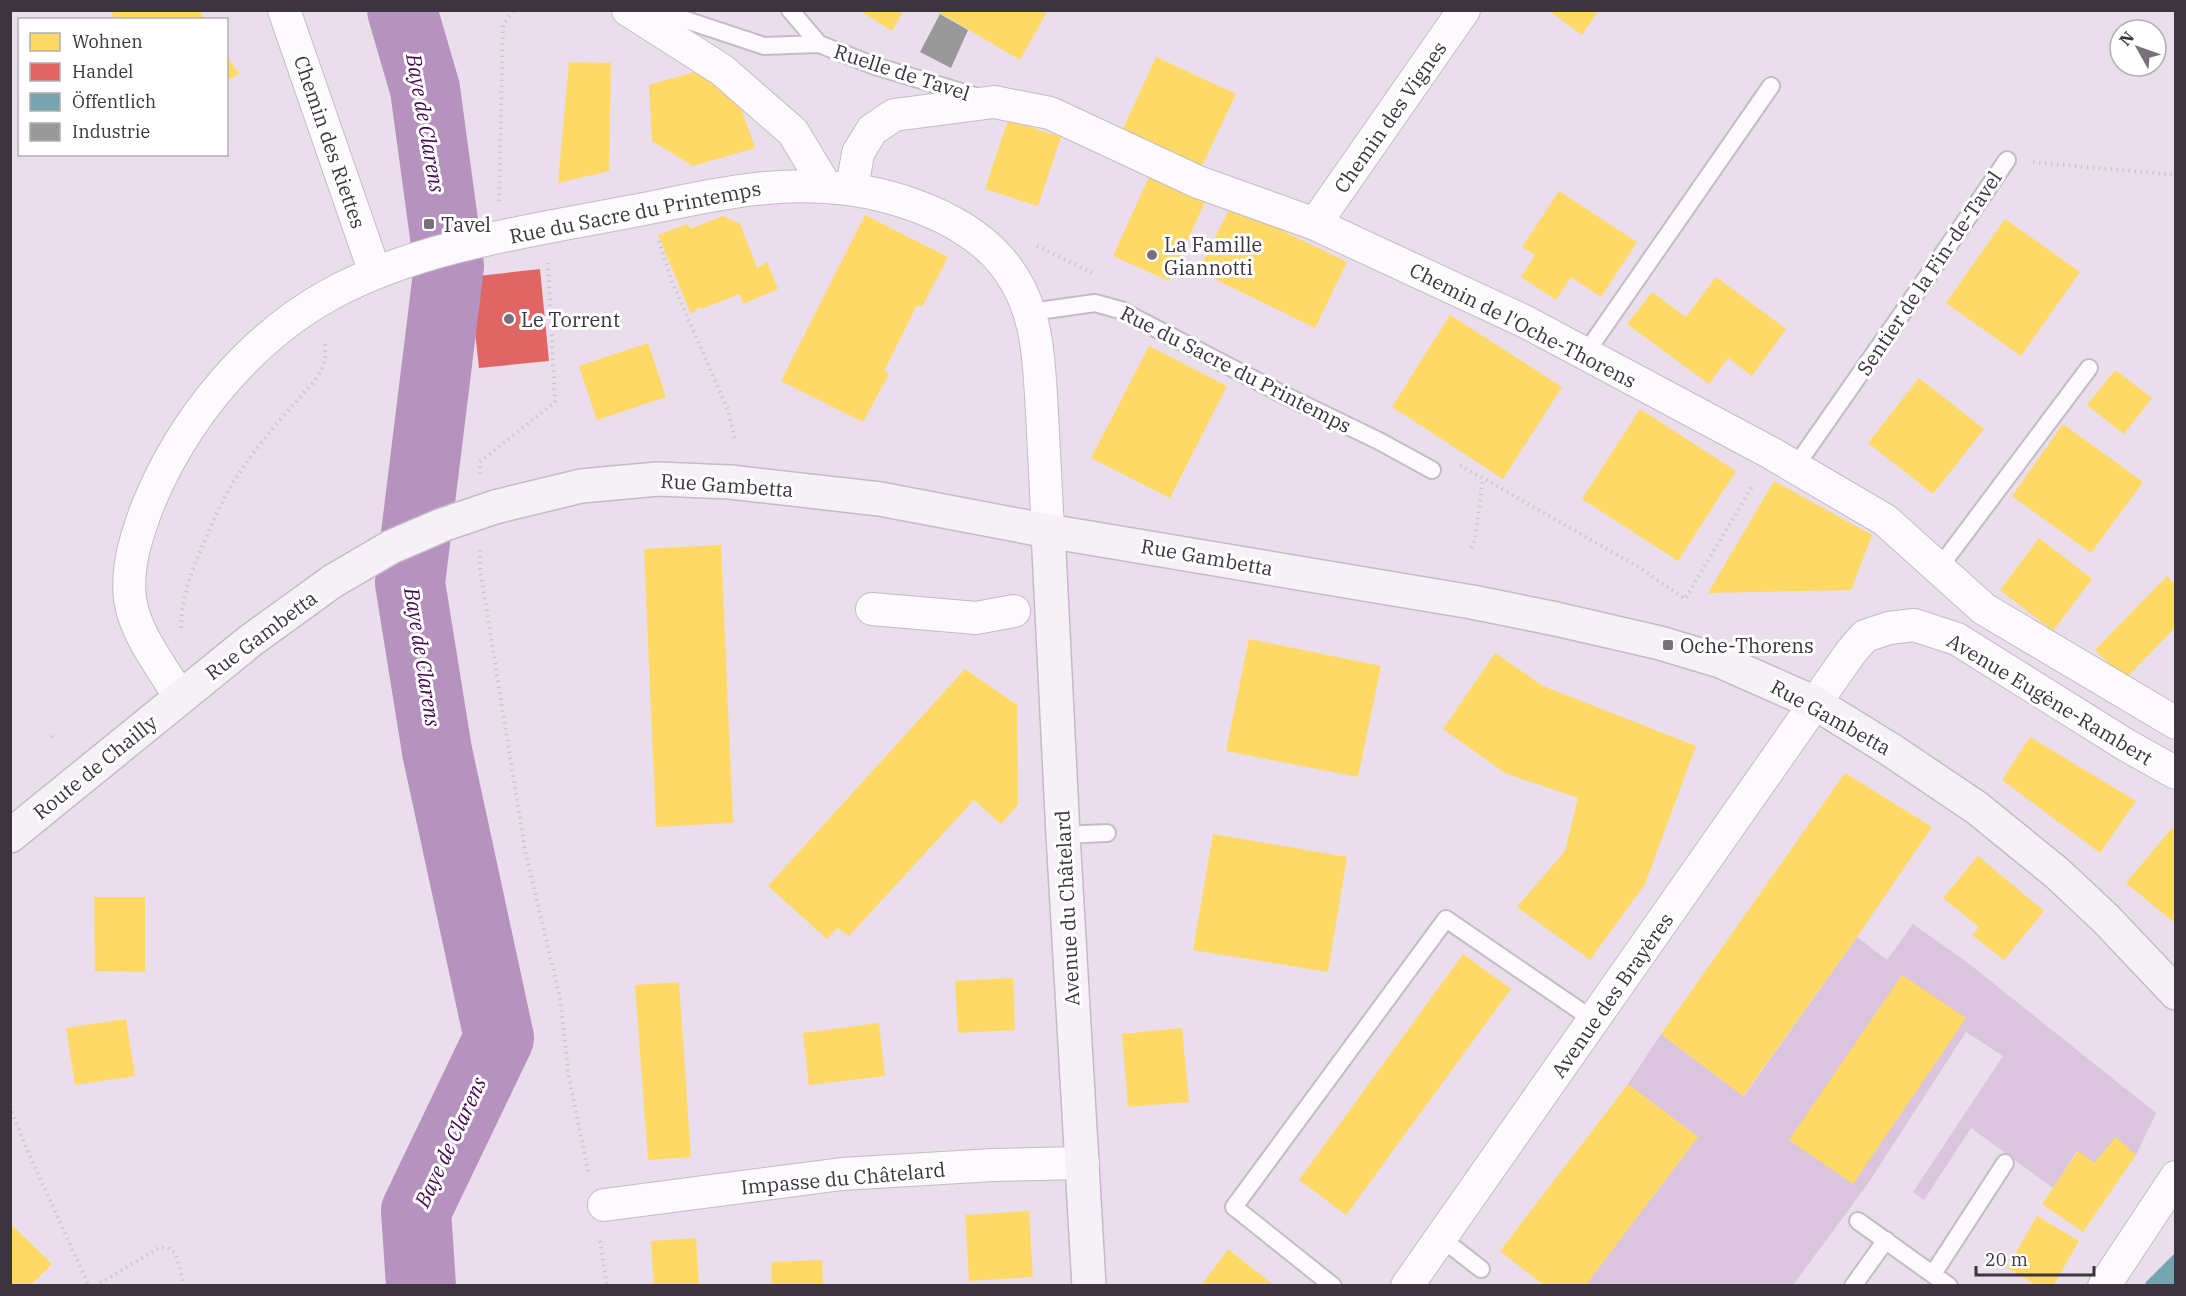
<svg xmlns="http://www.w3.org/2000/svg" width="2186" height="1296" viewBox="0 0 2186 1296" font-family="'IBM Plex Serif',serif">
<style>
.green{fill:#dac4de}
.homes{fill:#ffd966}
.shops{fill:#e06666}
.public{fill:#76a5af}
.industry{fill:#999}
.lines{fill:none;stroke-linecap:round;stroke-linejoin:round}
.river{stroke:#b692be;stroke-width:70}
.lane-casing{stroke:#c4bbc6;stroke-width:20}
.street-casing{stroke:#c4bbc6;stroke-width:34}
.secondary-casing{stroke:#c4bbc6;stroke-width:36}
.path{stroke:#cac7cb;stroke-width:4;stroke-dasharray:1.5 4.5;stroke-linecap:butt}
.lane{stroke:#fcfafc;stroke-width:16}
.street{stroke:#fcfafc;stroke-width:32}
.secondary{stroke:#f6f1f7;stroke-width:33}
.secondary-bridge-casing{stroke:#c4bbc6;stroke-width:36;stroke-linecap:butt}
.secondary-bridge{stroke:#f6f1f7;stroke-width:33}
.poi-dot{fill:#79707b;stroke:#fff;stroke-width:2}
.labels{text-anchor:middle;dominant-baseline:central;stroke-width:6;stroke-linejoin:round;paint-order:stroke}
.street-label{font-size:20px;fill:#3c343e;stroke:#fff}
.poi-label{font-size:20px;fill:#3c343e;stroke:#fff;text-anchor:start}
.water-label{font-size:21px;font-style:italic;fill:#440750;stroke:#fff}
</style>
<rect width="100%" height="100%" fill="#eadeec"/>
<path class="green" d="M1913,924L1968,963L2156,1113L2136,1155L2094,1163L2077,1151L2053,1188L1971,1128L1924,1200L1913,1192L2003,1056L1966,1032L1867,1185L1793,1285L1585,1286L1697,1137L1628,1084L1661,1034L1744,1096L1857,937L1887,960Z"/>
<path class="homes" d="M110,10H200L205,20H115Z
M859,10H904L892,31Z
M935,10H1048L1020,60Z
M1548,10H1599L1582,35Z
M226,54L239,74L226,81Z
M1156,57L1236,94L1201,168L1122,131Z
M569,62L611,63L609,171L558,183Z
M705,69L735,90L755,148L693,166L652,141L649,85Z
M1008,120L1061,137L1038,206L985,189Z
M1149,177L1205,202L1169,281L1113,256Z
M1559,191L1637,242L1601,297L1571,277L1556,300L1521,277L1535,255L1522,247Z
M1231,206L1347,262L1315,328L1198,271Z
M865,215L948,257L922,307L917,305L884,371L889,374L863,422L781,381Z
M723,216L740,224L757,268L767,262L778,289L743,304L740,294L701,309L700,307L691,314L658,235L688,224L690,229Z
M2005,219L2080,272L2021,356L1946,303Z
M1716,277L1786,329L1752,376L1728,358L1709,384L1627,324L1652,292L1686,317Z
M1450,315L1562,387L1503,479L1392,407Z
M648,343L666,397L597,420L579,366Z
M1149,346L1227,386L1170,498L1091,458Z
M2115,370L2152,398L2124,434L2087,405Z
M1919,378L1984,429L1933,494L1868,443Z
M1640,409L1736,471L1678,561L1582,499Z
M2063,424L2143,482L2091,553L2012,496Z
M1774,481L1872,535L1851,590L1708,593Z
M2039,538L2092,579L2053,631L2000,590Z
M721,545L733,823L656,827L644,549Z
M2167,576L2176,585V627L2125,679L2095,650Z
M1249,639L1381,666L1358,777L1226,751Z
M1495,653L1543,686L1696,746L1645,884L1590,960L1517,907L1565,851L1578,798L1505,773L1443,729Z
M965,669L1017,705L1018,805L1001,824L974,800L849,936L837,928L827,939L768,886Z
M2030,737L2136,801L2100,853L2002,780Z
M1845,773L1932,827L1857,937L1743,1096L1661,1034Z
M2172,828L2176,832V924L2126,883Z
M1213,834L1347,857L1328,972L1193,950Z
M1978,856L2044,911L2004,960L1972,935L1979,927L1943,898Z
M94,897H145V972L95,971Z
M1463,954L1511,989L1346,1215L1299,1180Z
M1902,975L1966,1018L1853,1184L1789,1140Z
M1013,978L1015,1030L958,1033L955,981Z
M679,982L691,1157L648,1160L635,985Z
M126,1019L135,1076L75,1085L66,1028Z
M879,1023L885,1076L809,1085L803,1033Z
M1182,1028L1189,1102L1128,1107L1122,1034Z
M1628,1084L1698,1137L1585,1286H1545L1500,1251Z
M2116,1137L2136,1155L2083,1232L2042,1204L2078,1151L2094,1163Z
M1029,1211L1033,1277L969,1281L965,1215Z
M2037,1216L2079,1241L2053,1286H2038L2007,1268Z
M10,1223L52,1264L30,1286H10Z
M696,1238L699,1286H654L651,1241Z
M1228,1249L1275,1286H1201Z
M822,1260L823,1286H772L771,1262Z"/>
<path class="shops" d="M540,269L549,361L479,368L469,277Z"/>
<path class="public" d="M2176,1252V1286H2148L2145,1283Z"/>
<path class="industry" d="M940,14L968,30L951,68L920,52Z"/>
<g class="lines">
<path class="river" d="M402,10L425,89L449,266L410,583L437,751L499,1038L416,1211L421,1286"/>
<g class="lane-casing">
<path id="lane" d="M656,10L764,46L819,44
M790,10L819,44L875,66L978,97
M1031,312L1095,303L1120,310L1280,393L1379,441L1432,470
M1585,354L1771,86
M1795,467L1906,308L2007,160
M1939,568L2089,368
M1063,835L1107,833
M1858,1221L1949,1286
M1441,1238L1481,1269
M1933,1274L2005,1163
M1333,1286L1234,1207L1446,919L1595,1021
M1853,1286L1886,1240"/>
</g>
<g class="street-casing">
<path id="street" d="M284,10L375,273
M628,10L722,70L793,132L826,187
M852,189L858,153L872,130L894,115L994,102L1050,113L1198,182L1315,224L1526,322L1771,453L1885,520L1984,609L2176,723
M1315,224L1464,10
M872,609L976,618L1014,611
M180,697C162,667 135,634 130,599C126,567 137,534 148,505C183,420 248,340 329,295C418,246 530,231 628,212C693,200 759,182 826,187C889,191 972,217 1009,271C1039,313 1039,363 1042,413C1044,452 1046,492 1048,531
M604,1205L842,1174L993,1165L1083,1163
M1407,1286C1556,1075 1702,863 1851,652L1865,636L1889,628L1914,625L1957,639L2126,745L2176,773
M2104,1286L2176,1177"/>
</g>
<g class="secondary-casing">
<path id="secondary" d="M495,507L581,486L658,479L730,482L880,499L1048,531L1472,602L1556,619L1660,643L1720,661L1815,703L1891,750L1977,808L2057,873L2106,919L2176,993
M1048,531L1063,835L1089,1286
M10,836L250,641L333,581"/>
</g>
<path class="path" d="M2033,162L2176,175
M499,201L503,25L514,10
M659,241L671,279L728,410L735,439
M1037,246L1092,273
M1460,465L1640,568L1685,599L1753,485
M480,474V462L555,402L548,263
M1471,548L1475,540L1483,478
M480,550V569L525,850L560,998L569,1078L589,1175
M181,628C182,594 193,566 207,536C214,519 222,502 231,486C255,446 287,412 317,378C325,364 327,356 324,340
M52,736L56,741
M10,1106L24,1143L89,1286
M600,1241L607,1286
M95,1286L159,1248L167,1247L176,1254L184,1286"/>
<use href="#lane" class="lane"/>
<use href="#street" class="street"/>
<use href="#secondary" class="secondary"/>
<g class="secondary-bridge-casing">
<path id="secondary-bridge" d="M333,581L391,547L442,525L495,507"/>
</g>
<use href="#secondary-bridge" class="secondary-bridge"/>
</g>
<g class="poi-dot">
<rect x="423" y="218" width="12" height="12" rx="3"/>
<circle cx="1152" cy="255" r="6"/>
<circle cx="509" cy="319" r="6"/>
<rect x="1662" y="639" width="12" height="12" rx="3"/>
</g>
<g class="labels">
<g class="street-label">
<text transform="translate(902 72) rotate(18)">Ruelle de Tavel</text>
<text transform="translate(1390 117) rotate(-55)">Chemin des Vignes</text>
<text transform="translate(330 142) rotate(71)">Chemin des Riettes</text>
<text transform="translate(635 212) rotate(-11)">Rue du Sacre du Printemps</text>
<text transform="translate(1929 273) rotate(-56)">Sentier de la Fin-de-Tavel</text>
<text transform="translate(1523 325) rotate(27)">Chemin de l'Oche-Thorens</text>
<text transform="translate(1236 369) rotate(27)">Rue du Sacre du Printemps</text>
<text transform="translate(727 485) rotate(4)">Rue Gambetta</text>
<text transform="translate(1207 557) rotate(10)">Rue Gambetta</text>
<text transform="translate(261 635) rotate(-37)">Rue Gambetta</text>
<text transform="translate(2050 699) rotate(31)">Avenue Eugène-Rambert</text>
<text transform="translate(1831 717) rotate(29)">Rue Gambetta</text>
<text transform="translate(95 767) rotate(-39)">Route de Chailly</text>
<text transform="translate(1067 908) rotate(-93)">Avenue du Châtelard</text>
<text transform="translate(1612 995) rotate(-55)">Avenue des Brayères</text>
<text transform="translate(843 1178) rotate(-5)">Impasse du Châtelard</text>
</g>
<g class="poi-label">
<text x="441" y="224">Tavel</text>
<text x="1164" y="244">La Famille<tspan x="1164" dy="23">Giannotti</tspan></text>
<text x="521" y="319">Le Torrent</text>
<text x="1680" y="645">Oche-Thorens</text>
</g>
<g class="water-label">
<text transform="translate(426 123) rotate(80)">Baye de Clarens</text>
<text transform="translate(423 657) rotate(81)">Baye de Clarens</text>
<text transform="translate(450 1142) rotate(-65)">Baye de Clarens</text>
</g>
</g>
<rect width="2186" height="1296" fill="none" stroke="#3c343e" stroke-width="24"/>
<rect x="18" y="18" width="210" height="138" fill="#ffffff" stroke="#b1aeb2" stroke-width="1.5"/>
<rect x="30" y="33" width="30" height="18" fill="#ffd966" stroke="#b1aeb2" stroke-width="1.5"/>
<text x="72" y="48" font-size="18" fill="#3c343e">Wohnen</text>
<rect x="30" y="63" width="30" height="18" fill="#e06666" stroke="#b1aeb2" stroke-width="1.5"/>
<text x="72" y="78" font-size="18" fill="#3c343e">Handel</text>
<rect x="30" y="93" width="30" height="18" fill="#76a5af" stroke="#b1aeb2" stroke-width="1.5"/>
<text x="72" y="108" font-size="18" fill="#3c343e">Öffentlich</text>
<rect x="30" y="123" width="30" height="18" fill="#999999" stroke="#b1aeb2" stroke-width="1.5"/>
<text x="72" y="138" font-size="18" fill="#3c343e">Industrie</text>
<g transform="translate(2138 48) rotate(310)"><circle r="28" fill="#ffffff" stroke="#b1aeb2" stroke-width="1.5"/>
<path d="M0-4.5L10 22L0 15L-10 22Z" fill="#79707b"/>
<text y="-9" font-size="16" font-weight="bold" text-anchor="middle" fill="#3c343e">N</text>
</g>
<path d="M1976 1266v9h118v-9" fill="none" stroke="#3c343e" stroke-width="3"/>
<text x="1985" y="1266" font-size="18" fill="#3c343e" stroke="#ffffff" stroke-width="4.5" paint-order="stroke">20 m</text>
</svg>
